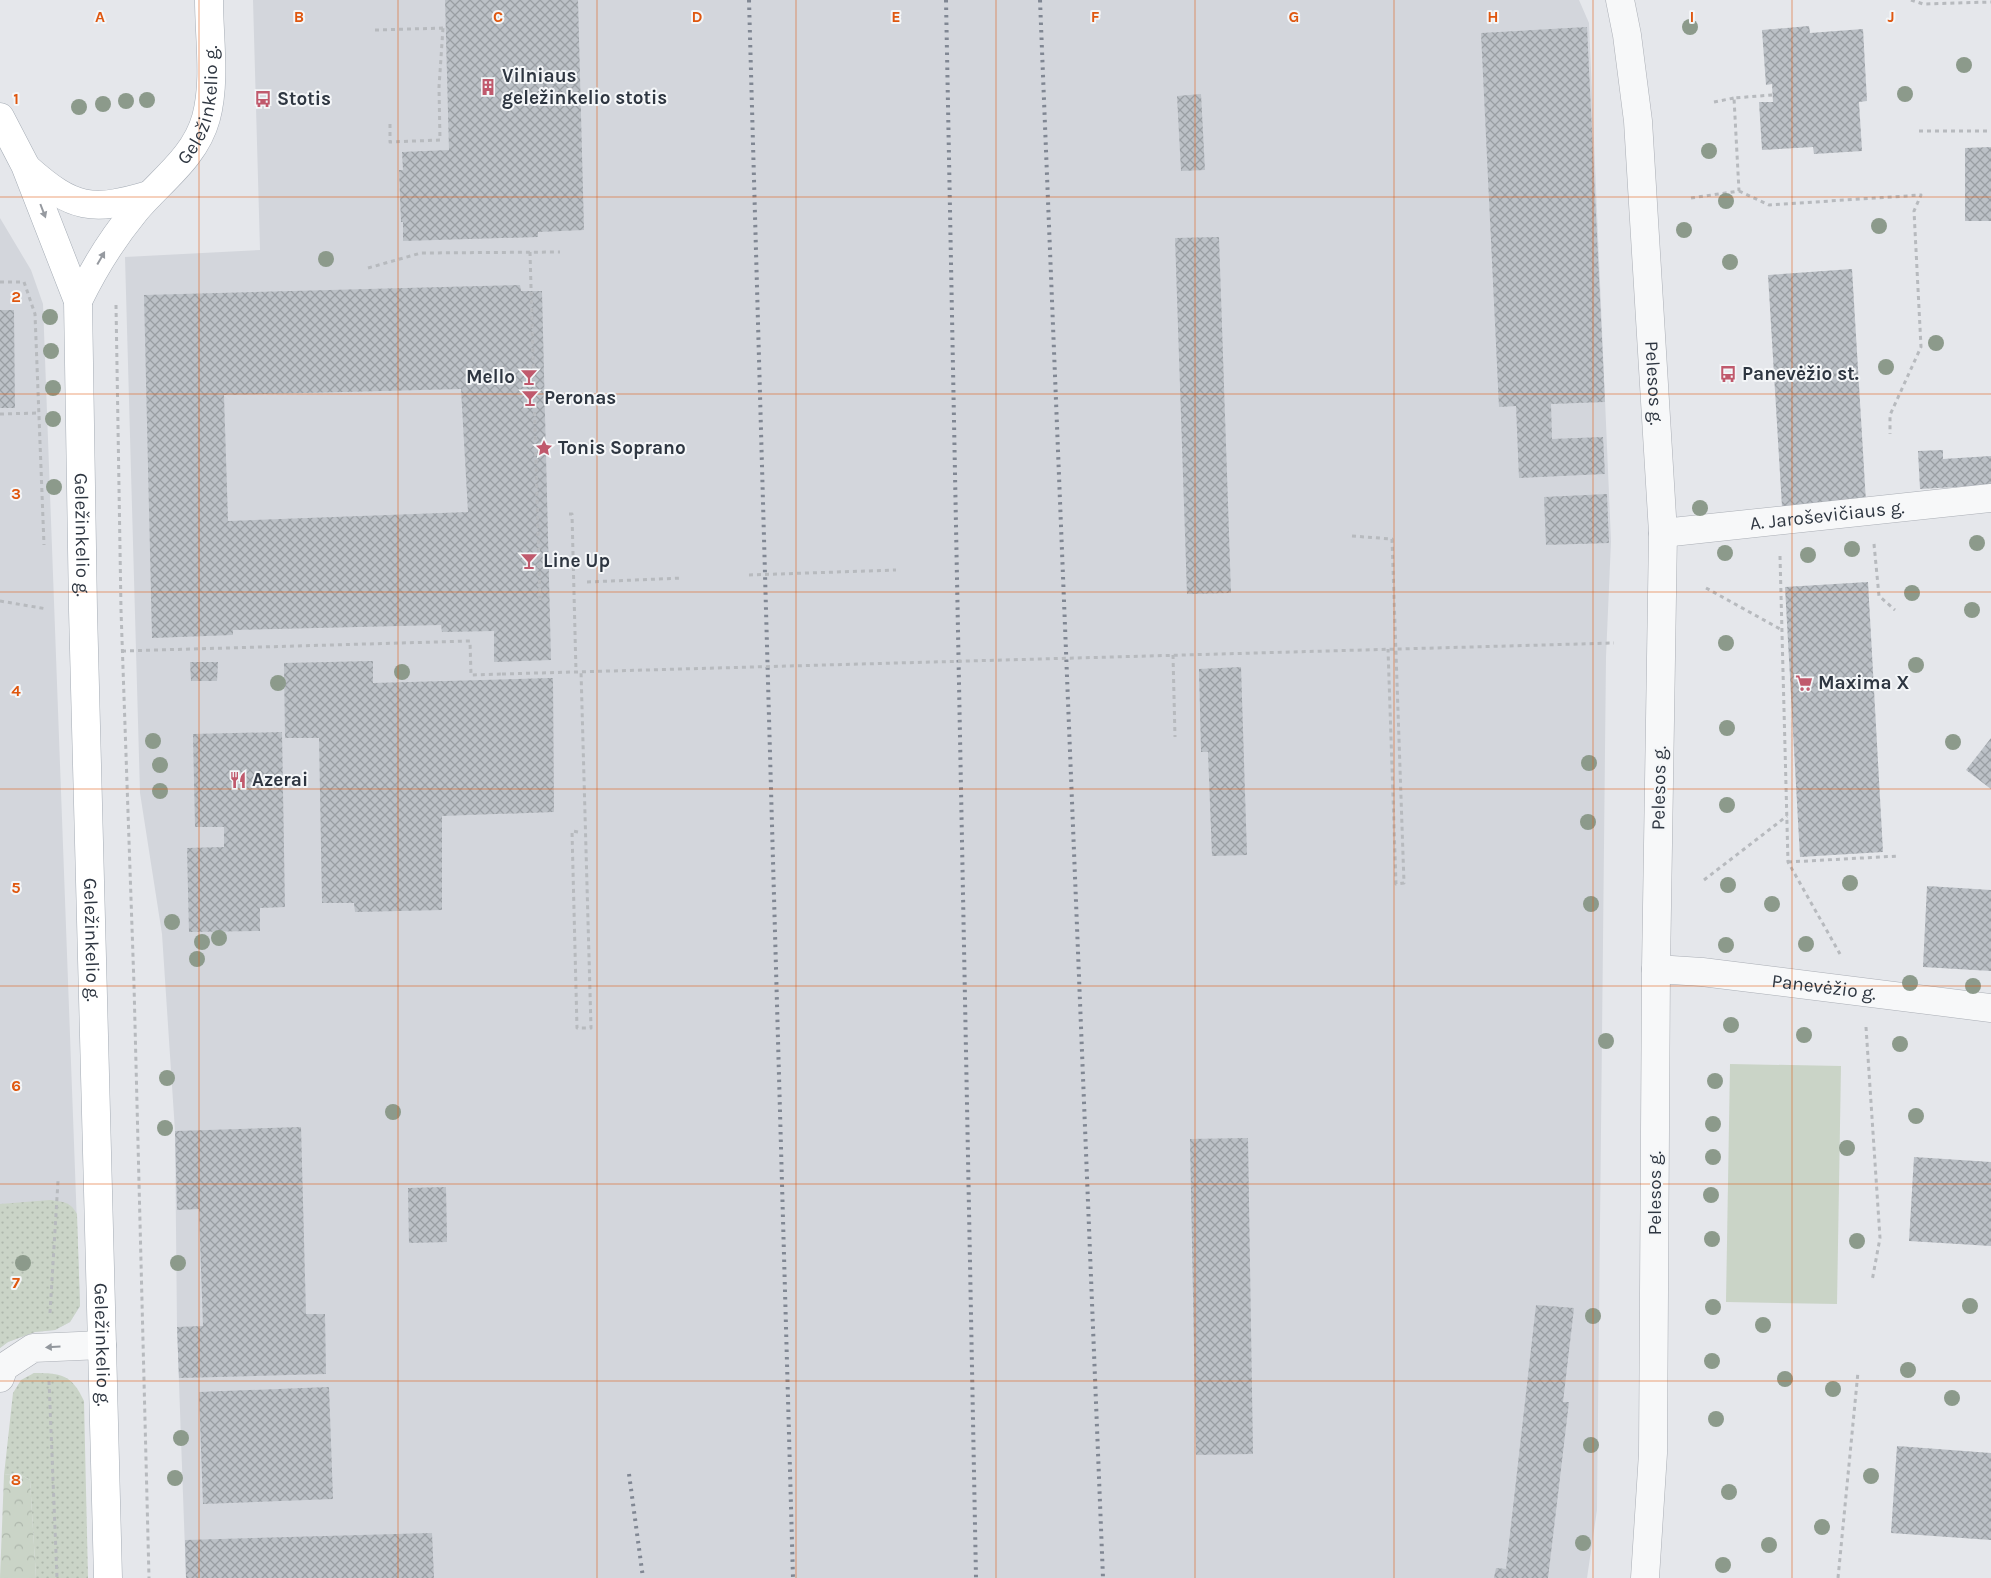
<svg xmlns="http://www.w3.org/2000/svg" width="1991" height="1578" viewBox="0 0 1991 1578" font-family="Karla,sans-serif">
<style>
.built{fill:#d3d6dc}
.grass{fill:url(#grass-dots)}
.forest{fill:url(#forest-crowns)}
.pitch{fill:#cad4c7}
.building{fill:url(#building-cross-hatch);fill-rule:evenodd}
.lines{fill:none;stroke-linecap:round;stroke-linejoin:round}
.minor-casing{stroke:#aaaeb5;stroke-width:29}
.major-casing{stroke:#a5acb5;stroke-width:29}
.path{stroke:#b7babe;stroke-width:3;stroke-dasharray:4 4;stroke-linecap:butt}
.minor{stroke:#f7f8f9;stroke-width:28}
.major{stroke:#fff;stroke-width:28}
.rail{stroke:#808793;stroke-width:4;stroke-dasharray:2.5 5;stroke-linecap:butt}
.path-bridge{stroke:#b7babe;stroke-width:3;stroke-dasharray:4 4;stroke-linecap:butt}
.tree{fill:#8c9a8b}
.oneway{fill:#969aa0}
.oneway2{fill:#92979d}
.grid{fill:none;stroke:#df570f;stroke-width:1;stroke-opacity:0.55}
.labels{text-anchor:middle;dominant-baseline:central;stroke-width:4;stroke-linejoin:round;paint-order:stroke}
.poi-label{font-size:19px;font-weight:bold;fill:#2e3641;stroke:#f4f6f8;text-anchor:start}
.street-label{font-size:19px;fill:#2e3641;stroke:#f4f6f8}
.grid-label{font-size:16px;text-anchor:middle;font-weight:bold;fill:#df570f;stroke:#f4f6f8;stroke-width:4;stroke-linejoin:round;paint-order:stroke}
</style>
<defs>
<pattern id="grass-dots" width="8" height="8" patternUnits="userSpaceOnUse" patternTransform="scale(1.25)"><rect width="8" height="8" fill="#cad4c7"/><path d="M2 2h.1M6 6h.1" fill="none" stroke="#aeb7ac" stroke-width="1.8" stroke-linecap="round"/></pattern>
<pattern id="forest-crowns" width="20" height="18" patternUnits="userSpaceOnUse" patternTransform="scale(1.25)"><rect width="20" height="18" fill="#cad4c7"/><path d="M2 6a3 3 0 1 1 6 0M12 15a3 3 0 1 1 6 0" fill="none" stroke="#aeb7ac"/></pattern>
<pattern id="building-cross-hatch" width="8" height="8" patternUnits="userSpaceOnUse" patternTransform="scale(1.25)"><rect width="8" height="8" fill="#bcc1c7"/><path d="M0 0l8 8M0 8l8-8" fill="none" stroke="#999ea3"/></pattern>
</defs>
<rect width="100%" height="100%" fill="#e5e7eb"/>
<path class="built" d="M253,0H1579L1589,23L1611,541L1606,657L1597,1510L1587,1578H186L177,1327L175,1131L162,934L140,793L125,257L260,250Z
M0,218L31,270L43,304L80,1306L70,1322L55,1330L35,1332L8,1342L0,1348Z"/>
<path class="grass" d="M50,1200C63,1202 70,1201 77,1214L80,1306L70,1322L55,1330L35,1332L8,1342L0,1348V1204Z
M34,1373C62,1373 72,1375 84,1401L88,1578H36L30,1480L18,1473L4,1475L13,1393L21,1380Z"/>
<path class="forest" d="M18,1473L30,1480L36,1578H0L4,1475Z"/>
<path class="pitch" d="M1730,1064L1841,1066L1837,1304L1726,1302Z"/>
<path class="building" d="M445,0H578L584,230L538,232V237L403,241V222H401L399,170H403L402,152L449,150Z
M1809,26L1810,33L1863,29L1867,101L1859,102L1862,151L1814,154L1813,147L1762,150L1759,102H1773L1772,84L1766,85L1762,30Z
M1587,27L1605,402L1551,404L1552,439L1603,437L1605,474L1519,478L1516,406L1499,407L1481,33Z
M1201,94L1205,170L1181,171L1177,96Z
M1991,147V221H1965V148Z
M1219,237L1231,593L1187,594L1175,238Z
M1852,269L1866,502L1782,507L1768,275Z
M520,285L521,291H542L551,660L494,662V631L442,632L441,625L233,630V635L152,638L144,295ZM461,389L468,512L228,521L224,395Z
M0,310H14L15,408H0Z
M1943,450V459L1991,456V485L1920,489L1918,451Z
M1607,494L1609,543L1546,545L1544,497Z
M1868,582L1883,852L1800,857L1785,587Z
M373,661V683L553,678L554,812L442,816V910L355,912L354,903H322L319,738H285L284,663Z
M190,662H218L217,681H191Z
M1241,667L1247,855L1212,856L1208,752H1201L1199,669Z
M282,732L285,907L260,908V931L189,932L187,848L224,847V827H195L193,734Z
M1991,738V789L1966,770Z
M1927,886L1991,890V971L1923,967Z
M301,1127L306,1314H325L326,1374L179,1378L177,1327L203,1326L199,1209L177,1210L175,1131Z
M1248,1138L1253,1454L1196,1455L1190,1139Z
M1914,1157L1991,1162V1246L1909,1241Z
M446,1187L447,1242L409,1243L408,1188Z
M1536,1305L1574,1308L1563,1402H1569L1548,1578H1494L1496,1568L1506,1569Z
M329,1387L333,1499L203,1504L199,1392Z
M1897,1446L1991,1453V1540L1891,1533Z
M432,1533L434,1578H186L185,1540Z"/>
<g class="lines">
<g class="minor-casing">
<g id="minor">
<path id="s1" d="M1620,0L1627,35L1638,121L1663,533L1656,969L1653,1453L1645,1578"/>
<path id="s2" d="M1663,533L1991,498"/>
<path id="s3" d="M1656,969L1702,972L1991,1008"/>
<path d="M0,1378L4,1367L33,1348L102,1345"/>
</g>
</g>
<g class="major-casing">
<g id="major">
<path id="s4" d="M0,117L25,165L78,301L83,610L108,1578"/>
<path d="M28,169C73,209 92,212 149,195"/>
<path id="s5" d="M78,301C94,268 112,239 135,211C160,181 195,158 206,118C216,81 209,38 209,0"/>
</g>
</g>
<path class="path" d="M1911,0L1923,4L1991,2
M375,30L446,28
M1714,102L1734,98
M390,124V142L440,140L439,87L443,28
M1919,131H1991
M1739,191L1769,205L1921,195L1914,211L1921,347L1890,415V434
M1691,198L1739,191L1734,98L1772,95
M530,252L540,602
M368,268L421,253L560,252
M0,282H24L35,314L44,545
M116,305L121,610L134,985L149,1578
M0,414L39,413
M569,514H572L576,672
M1352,536L1392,539L1404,883L1396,884L1388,649
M1874,544L1879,596L1895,610
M1780,556L1788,862L1840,954
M749,575L896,570
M587,582L682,578
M1706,588L1782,630
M0,601L47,609
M122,651L470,641L471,675L502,674
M1173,655L1175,737
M578,832L572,831L577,1028H591L581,671
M1788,862L1899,856
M1704,880L1787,816
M1866,1027L1880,1238L1872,1281
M50,1313L58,1181
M49,1381L57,1578
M1838,1578L1858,1372"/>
<use href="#minor" class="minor"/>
<use href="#major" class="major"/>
<path class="rail" d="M749,0L793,1578
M946,0L976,1578
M1040,0L1103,1578
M629,1474L643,1578"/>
<path class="path-bridge" d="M502,674L1614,643"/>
</g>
<g class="tree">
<circle cx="1690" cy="27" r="8"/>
<circle cx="1964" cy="65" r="8"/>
<circle cx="1905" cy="94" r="8"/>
<circle cx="147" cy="100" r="8"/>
<circle cx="126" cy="101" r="8"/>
<circle cx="103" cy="104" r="8"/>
<circle cx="79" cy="107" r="8"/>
<circle cx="1709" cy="151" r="8"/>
<circle cx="1726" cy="201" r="8"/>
<circle cx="1879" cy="226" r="8"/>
<circle cx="1684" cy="230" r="8"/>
<circle cx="326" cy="259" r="8"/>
<circle cx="1730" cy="262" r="8"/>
<circle cx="50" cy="317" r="8"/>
<circle cx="1936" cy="343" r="8"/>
<circle cx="51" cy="351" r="8"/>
<circle cx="1886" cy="367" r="8"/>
<circle cx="53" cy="388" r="8"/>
<circle cx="53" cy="419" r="8"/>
<circle cx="54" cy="487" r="8"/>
<circle cx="1700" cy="508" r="8"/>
<circle cx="1977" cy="543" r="8"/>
<circle cx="1852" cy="549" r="8"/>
<circle cx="1725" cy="553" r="8"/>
<circle cx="1808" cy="555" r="8"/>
<circle cx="1912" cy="593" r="8"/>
<circle cx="1972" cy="610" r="8"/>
<circle cx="1726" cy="643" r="8"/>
<circle cx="1916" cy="665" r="8"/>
<circle cx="402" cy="672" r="8"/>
<circle cx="278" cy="683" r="8"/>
<circle cx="1727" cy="728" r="8"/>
<circle cx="153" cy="741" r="8"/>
<circle cx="1953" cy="742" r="8"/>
<circle cx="1589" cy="763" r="8"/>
<circle cx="160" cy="765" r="8"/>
<circle cx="160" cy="791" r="8"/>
<circle cx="1727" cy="805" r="8"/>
<circle cx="1588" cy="822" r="8"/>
<circle cx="1850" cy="883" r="8"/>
<circle cx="1728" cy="885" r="8"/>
<circle cx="1591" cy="904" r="8"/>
<circle cx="1772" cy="904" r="8"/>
<circle cx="172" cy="922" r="8"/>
<circle cx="219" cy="938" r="8"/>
<circle cx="202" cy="942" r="8"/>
<circle cx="1806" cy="944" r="8"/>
<circle cx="1726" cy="945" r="8"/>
<circle cx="197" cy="959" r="8"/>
<circle cx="1910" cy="983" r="8"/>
<circle cx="1973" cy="986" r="8"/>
<circle cx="1731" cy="1025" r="8"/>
<circle cx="1804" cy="1035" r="8"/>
<circle cx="1606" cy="1041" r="8"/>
<circle cx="1900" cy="1044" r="8"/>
<circle cx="167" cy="1078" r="8"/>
<circle cx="1715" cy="1081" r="8"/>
<circle cx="393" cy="1112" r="8"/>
<circle cx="1916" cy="1116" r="8"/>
<circle cx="1713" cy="1124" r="8"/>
<circle cx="165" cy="1128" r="8"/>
<circle cx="1847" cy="1148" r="8"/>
<circle cx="1713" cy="1157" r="8"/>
<circle cx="1711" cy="1195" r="8"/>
<circle cx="1712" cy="1239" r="8"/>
<circle cx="1857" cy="1241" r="8"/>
<circle cx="23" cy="1263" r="8"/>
<circle cx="178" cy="1263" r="8"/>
<circle cx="1970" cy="1306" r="8"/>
<circle cx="1713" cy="1307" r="8"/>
<circle cx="1593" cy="1316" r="8"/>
<circle cx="1763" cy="1325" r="8"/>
<circle cx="1712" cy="1361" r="8"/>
<circle cx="1908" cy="1370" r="8"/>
<circle cx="1785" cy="1379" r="8"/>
<circle cx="1833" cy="1389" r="8"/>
<circle cx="1952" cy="1398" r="8"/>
<circle cx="1716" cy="1419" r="8"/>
<circle cx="181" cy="1438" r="8"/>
<circle cx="1591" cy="1445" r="8"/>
<circle cx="1871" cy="1476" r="8"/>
<circle cx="175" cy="1478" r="8"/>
<circle cx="1729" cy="1492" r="8"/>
<circle cx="1822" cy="1527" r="8"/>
<circle cx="1583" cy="1543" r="8"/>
<circle cx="1769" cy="1545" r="8"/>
<circle cx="1723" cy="1565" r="8"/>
</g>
<defs><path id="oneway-solid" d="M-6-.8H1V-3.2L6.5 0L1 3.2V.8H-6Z" transform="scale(1.25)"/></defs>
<g class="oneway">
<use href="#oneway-solid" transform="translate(43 211) rotate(69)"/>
<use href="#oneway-solid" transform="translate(101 258) rotate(-60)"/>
</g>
<use class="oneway2" href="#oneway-solid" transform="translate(53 1347) rotate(177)"/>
<path class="grid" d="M199,0V1578M398,0V1578M597,0V1578M796,0V1578M996,0V1578M1195,0V1578M1394,0V1578M1593,0V1578M1792,0V1578M0,197H1991M0,394H1991M0,592H1991M0,789H1991M0,986H1991M0,1184H1991M0,1381H1991"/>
<defs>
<g id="building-bare" transform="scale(1.35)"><path d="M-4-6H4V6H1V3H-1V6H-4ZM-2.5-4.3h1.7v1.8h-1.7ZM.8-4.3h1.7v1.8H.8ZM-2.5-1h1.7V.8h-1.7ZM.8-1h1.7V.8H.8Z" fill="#c0596c" stroke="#f4f6f8" stroke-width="2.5" paint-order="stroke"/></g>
<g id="bus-bare" transform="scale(1.35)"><path d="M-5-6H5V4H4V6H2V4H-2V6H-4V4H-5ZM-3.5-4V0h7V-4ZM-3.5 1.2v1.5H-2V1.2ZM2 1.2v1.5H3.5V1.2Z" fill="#c0596c" stroke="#f4f6f8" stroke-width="2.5" paint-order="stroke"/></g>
<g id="bar-bare" transform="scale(1.35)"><path d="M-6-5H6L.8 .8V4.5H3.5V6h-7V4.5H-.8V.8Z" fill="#c0596c" stroke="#f4f6f8" stroke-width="2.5" paint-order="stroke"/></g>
<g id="sight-bare" transform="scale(1.35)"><path d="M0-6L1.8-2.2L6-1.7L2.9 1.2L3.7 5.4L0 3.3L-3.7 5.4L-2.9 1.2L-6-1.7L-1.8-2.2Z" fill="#c0596c" stroke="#f4f6f8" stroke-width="2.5" paint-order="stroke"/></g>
<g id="supermarket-bare" transform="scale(1.35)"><path d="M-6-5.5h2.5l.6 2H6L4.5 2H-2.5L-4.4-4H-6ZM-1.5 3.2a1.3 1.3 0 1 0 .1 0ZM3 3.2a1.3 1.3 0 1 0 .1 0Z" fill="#c0596c" stroke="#f4f6f8" stroke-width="2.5" paint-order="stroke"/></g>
<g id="restaurant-bare" transform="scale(1.35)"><path d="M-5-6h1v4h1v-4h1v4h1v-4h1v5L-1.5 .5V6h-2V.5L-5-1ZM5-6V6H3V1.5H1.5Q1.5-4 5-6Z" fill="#c0596c" stroke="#f4f6f8" stroke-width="2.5" paint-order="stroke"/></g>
</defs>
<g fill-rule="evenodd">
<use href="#building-bare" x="488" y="87"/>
<use href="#bus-bare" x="263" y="99"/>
<use href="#bus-bare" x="1728" y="374"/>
<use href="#bar-bare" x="529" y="377"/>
<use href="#bar-bare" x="530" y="398"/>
<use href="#sight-bare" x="544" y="448"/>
<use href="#bar-bare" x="529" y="561"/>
<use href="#supermarket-bare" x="1804" y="683"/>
<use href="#restaurant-bare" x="238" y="780"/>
</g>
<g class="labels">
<g class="poi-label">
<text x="502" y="76">Vilniaus<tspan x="502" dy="22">geležinkelio stotis</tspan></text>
<text x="277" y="99">Stotis</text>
<text x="1742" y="374">Panevėžio st.</text>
<text x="515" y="377" text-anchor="end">Mello</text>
<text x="544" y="398">Peronas</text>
<text x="558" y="448">Tonis Soprano</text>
<text x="543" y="561">Line Up</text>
<text x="1818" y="683">Maxima X</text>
<text x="252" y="780">Azerai</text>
</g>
<g class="street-label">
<text stroke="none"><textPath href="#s5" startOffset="236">Geležinkelio g.</textPath></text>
<text stroke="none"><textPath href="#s1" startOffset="385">Pelesos g.</textPath></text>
<text stroke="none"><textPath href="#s2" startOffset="165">A. Jaroševičiaus g.</textPath></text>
<text stroke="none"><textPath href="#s4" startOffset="434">Geležinkelio g.</textPath></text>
<text transform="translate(1659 788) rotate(-89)">Pelesos g.</text>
<text stroke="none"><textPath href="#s4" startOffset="839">Geležinkelio g.</textPath></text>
<text stroke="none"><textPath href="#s3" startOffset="169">Panevėžio g.</textPath></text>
<text transform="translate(1655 1193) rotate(-90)">Pelesos g.</text>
<text stroke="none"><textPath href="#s4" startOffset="1244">Geležinkelio g.</textPath></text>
</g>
</g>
<g class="grid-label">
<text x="100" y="22">A</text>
<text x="299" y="22">B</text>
<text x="498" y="22">C</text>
<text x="697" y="22">D</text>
<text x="896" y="22">E</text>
<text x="1095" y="22">F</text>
<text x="1294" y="22">G</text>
<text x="1493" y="22">H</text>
<text x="1692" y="22">I</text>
<text x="1891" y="22">J</text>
<text x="16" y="104">1</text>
<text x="16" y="302">2</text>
<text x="16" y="499">3</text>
<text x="16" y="696">4</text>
<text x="16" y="893">5</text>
<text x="16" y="1091">6</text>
<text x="16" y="1288">7</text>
<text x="16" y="1485">8</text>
</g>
</svg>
